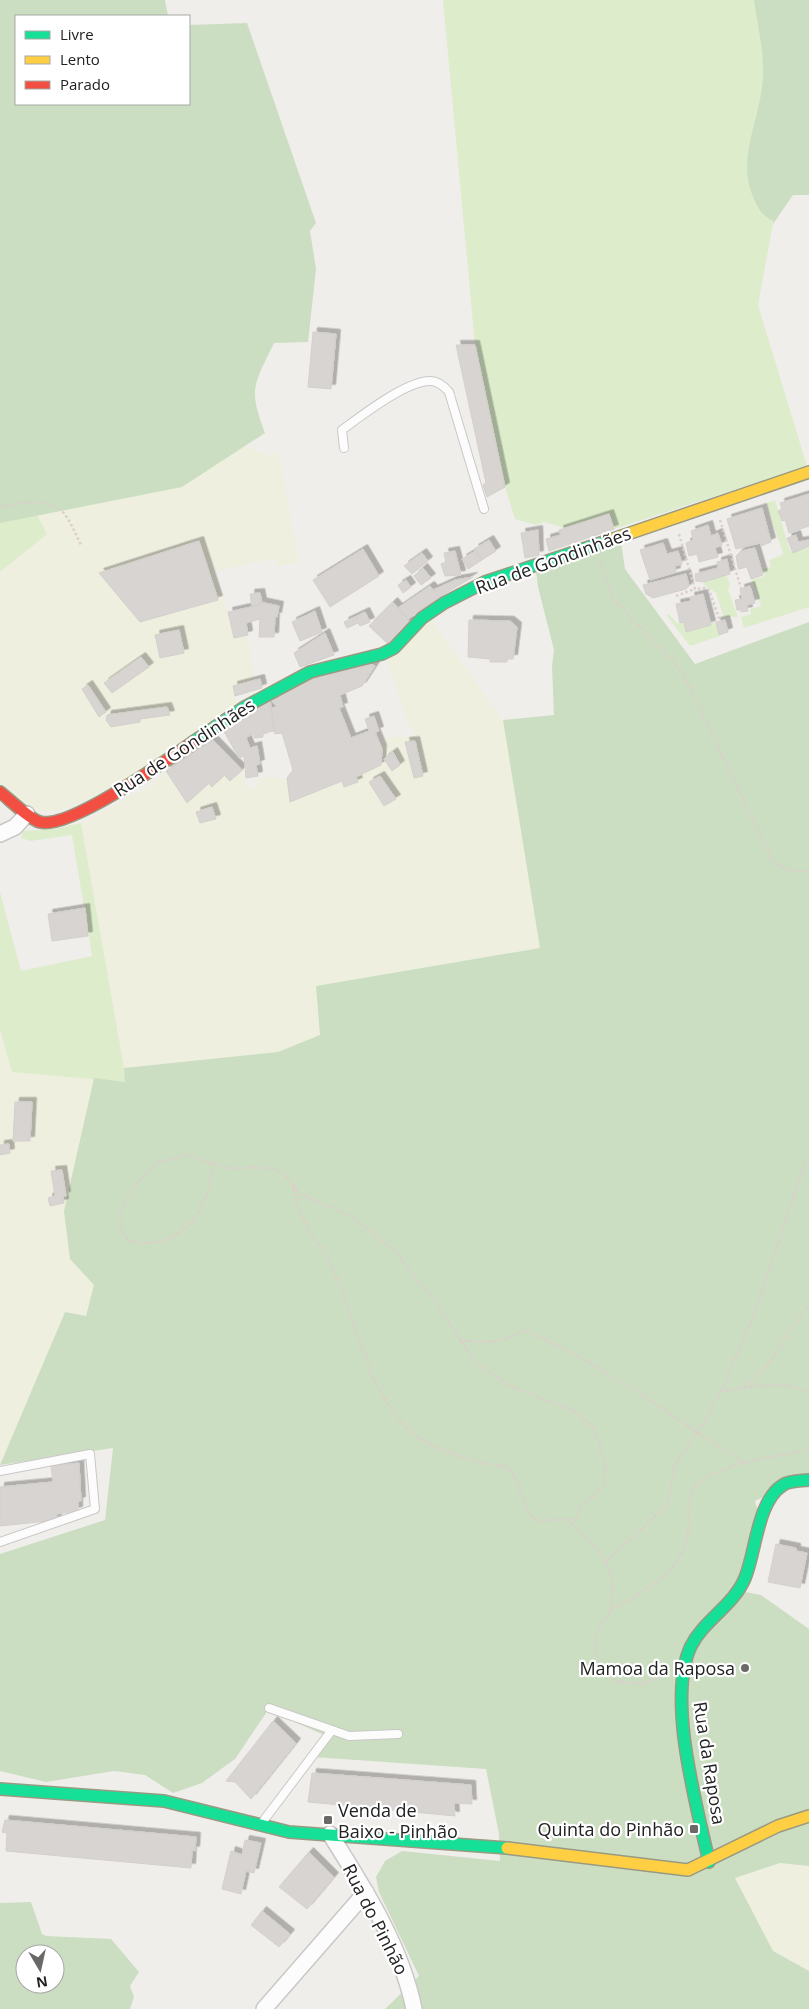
<svg xmlns="http://www.w3.org/2000/svg" width="809" height="2009" viewBox="0 0 809 2009" font-family="'Open Sans',sans-serif">
<style>
.farmland{fill:#efefdf}
.grass{fill:#ddeccb}
.forest{fill:#cbdec1;fill-rule:evenodd}
.building{fill:#d7d4d2;stroke:#d3d0cc;filter:url(#shadow)}
.lines{fill:none;stroke-linecap:round;stroke-linejoin:round}
.lane-casing{stroke:#c9c8c7;stroke-width:10}
.street-casing{stroke:#c9c8c7;stroke-width:18}
.fast-casing{stroke:#999a82;stroke-width:14}
.slow-casing{stroke:#999a82;stroke-width:14}
.jam-casing{stroke:#999a82;stroke-width:14}
.path{stroke:#dccecd;stroke-width:2.5;stroke-dasharray:2.5 2.5;stroke-linecap:butt}
.lane{stroke:#fdfcfc;stroke-width:8}
.street{stroke:#fdfcfc;stroke-width:15}
.fast{stroke:#16e098;stroke-width:11}
.slow{stroke:#ffcf43;stroke-width:11}
.jam{stroke:#f24e42;stroke-width:11}
.poi-dot{fill:#6a6968;stroke:#fff;stroke-width:2}
.labels{text-anchor:middle;dominant-baseline:central;stroke-width:4.5;stroke-linejoin:round;paint-order:stroke}
.street-label{font-size:18px;fill:#222;stroke:#fff}
.poi-label{font-size:18px;fill:#222;stroke:#fff;text-anchor:end}
</style>
<defs>
<filter id="shadow"><feDropShadow dx="4.5" dy="-4.5" stdDeviation="0" flood-color="#0004"/></filter>
</defs>
<rect width="100%" height="100%" fill="#f0eeeb"/>
<path class="farmland" d="M208,432L270,456L279,452L299,563L276,566L274,558L214,572L228,612L234,637L248,635L255,681L233,686L238,705L126,779L74,806L48,812L38,810L20,800L0,781V572L47,534L33,507Z
M431,619L503,720L540,948L316,986L320,1035L278,1052L124,1068L81,823L140,791L146,790L166,771L187,803L209,783L212,787L224,775L230,781L242,770L247,789L259,787L257,779L272,777L287,780L291,802L342,781L344,787L357,782L356,777L381,765L383,755L380,743L390,737H413L414,732L408,727L387,662Z
M0,1030L12,1072L94,1078L64,1211L70,1259L94,1285L86,1316L65,1312L0,1464Z
M780,1863L809,1866V1971L773,1951L735,1878Z"/>
<path class="grass" d="M443,0H755L769,80L753,170L773,224L758,305L807,466L614,529L609,514L565,528L544,522L536,525L515,519L505,487L475,345Z
M775,500L790,551L809,547V607L744,628L741,617L751,614L750,609L761,606L752,580L765,576L763,569L771,567L769,560L780,556L783,553L766,503Z
M33,507L47,534L0,572V512Z
M726,575L730,584L728,590L738,617L734,618L733,616L724,618L716,593L703,584L707,579Z
M669,614L677,623L684,622L686,632L716,622L720,636L690,646L667,616Z
M81,823L124,1068L126,1082L12,1072L0,1030V892L21,971L92,956L72,835L31,841L21,838L23,831L55,829Z"/>
<path class="forest" d="M0,0H165L168,16H16V104H189V25L247,23L316,223L310,231L316,269L308,342L274,343C254,385 248,388 265,433L182,487L0,523Z
M754,0H809V195H793L773,224V221C762,215 759,210 754,199C734,156 765,113 763,68C763,46 757,22 754,0Z
M621,542L625,569L695,664L809,622V1477L803,1478L755,1501L759,1516L740,1591L761,1595L809,1629V1866L780,1863L735,1878L773,1951L809,1971V2009H385L419,1976L379,1892L376,1877L385,1861L402,1851L500,1861L499,1834L486,1769L313,1757L324,1735L268,1710L235,1759L202,1783L173,1793L145,1775L114,1771L46,1782L0,1771V1554L105,1520L113,1448L0,1465L65,1312L86,1316L94,1285L70,1259L64,1211L94,1078L125,1082L124,1068L278,1052L320,1035L316,986L540,948L503,720L554,715L552,666L554,650L538,587L536,571Z
M31,1902L42,1934L46,1936L111,1939L139,1972L130,1986L134,1997L130,2009H0V1903ZM25,1954H55V1984H25Z"/>
<path class="building" d="M313,332L336,334L331,389L308,387Z
M456,345H475L505,487L487,497L483,485L486,483Z
M809,494V526L789,533L785,520L782,521L778,511L782,509L780,503Z
M762,508L771,542L761,546L760,543L736,549L727,519Z
M609,514L614,529L549,551L546,539L561,535L559,530Z
M708,525L711,536L718,533L722,545L715,548L718,557L699,562L697,554L689,556L686,543L693,540L691,531Z
M538,530L539,555L525,558L521,533Z
M796,535L798,542L809,540V546L793,553L787,538Z
M489,540L496,551L482,560L474,549Z
M199,541L218,600L140,622L99,573Z
M663,543L667,554L678,551L682,564L675,566L676,572L650,580L640,550Z
M755,548L763,575L751,579L747,567L739,569L738,567L736,556L741,551Z
M363,549L379,576L330,607L313,580Z
M455,551L461,575L445,576L441,564L446,562L444,553Z
M475,551L482,560L468,569L462,559Z
M422,553L428,561L412,574L404,566Z
M727,559L730,574L704,582L696,581L695,574L718,568L717,562Z
M423,568L431,578L421,585L414,576Z
M686,574L689,586L686,589L653,598L646,594L643,585Z
M473,577L439,597L433,590L455,580Z
M406,580L411,587L403,593L398,585Z
M430,586L439,597L408,619L398,608Z
M750,586L755,603L747,605L748,611L741,612V610H737L735,600L742,599L740,589Z
M260,593L262,603L252,607L250,594Z
M703,594L711,625L686,632L684,622L680,623L676,604L691,601L690,597Z
M260,602L279,606L277,617L275,616L274,637H259L260,619L246,623L248,635L234,638L228,612L260,605Z
M393,602L410,622L388,644L369,626Z
M315,611L322,632L300,641L292,622Z
M365,612L370,622L360,626L358,623L347,628L344,622Z
M469,620L510,621L517,627L513,659H507V662H490V659L468,657Z
M725,620L728,632L719,635L716,622Z
M179,630L184,653L160,658L155,635Z
M325,633L334,655L300,667L294,653Z
M141,657L149,667L112,693L104,683Z
M370,664L375,666L362,686L340,695L343,707L339,708L351,738L369,731L365,719L374,716L379,731L375,732L382,749L381,765L356,777L358,782L344,787L342,781L290,802L287,778L293,770L282,733L275,734L271,708L277,707L270,699L324,674Z
M260,679L262,688L235,696L233,686Z
M88,685L106,712L99,717L82,689Z
M270,699L274,731L263,733V737L255,738L252,734L246,738L250,748L257,746L260,764L256,765L258,776L246,778L244,756L239,758L222,728Z
M167,707L170,715L140,719V722L111,727L106,720L107,715Z
M213,740L242,770L230,781L224,775L212,787L209,783L187,803L166,771Z
M415,741L423,776L414,778L405,742Z
M393,752L400,765L392,771L384,759Z
M380,776L396,799L384,806L369,782Z
M212,807L216,819L200,823L196,812Z
M85,908L88,936L52,941L48,914Z
M15,1102H32L30,1141H13Z
M9,1144L10,1153L0,1155V1145Z
M62,1170L66,1196H63L64,1203L50,1206L48,1198L55,1196L51,1171Z
M79,1463L81,1501L78,1502V1511L56,1514L57,1520L0,1526V1487L53,1482L51,1466Z
M776,1544L796,1548V1551L807,1553L800,1588L768,1582Z
M273,1721L296,1743L251,1799L235,1782L226,1781Z
M312,1773L471,1785L472,1804L454,1803L455,1816L308,1802Z
M5,1820L196,1837L195,1851L192,1850L191,1868L6,1851L7,1833L2,1832Z
M245,1840L261,1843L254,1873L246,1871L241,1894L222,1889L231,1851L242,1855Z
M309,1852L334,1877L307,1909L279,1887Z
M262,1911L290,1934L279,1947L251,1925Z"/>
<g class="lines">
<g class="lane-casing">
<path id="lane" d="M344,448L342,430C361,416 406,381 430,381C438,381 444,386 449,392L484,509
M0,1471L90,1454L95,1509L0,1542
M332,1730L349,1736L398,1734
M261,1824L332,1730L269,1708"/>
</g>
<g class="street-casing">
<path id="street" d="M0,834L15,827L27,814
M330,1834C364,1888 401,1945 414,2009
M264,2009L366,1892"/>
</g>
<g class="fast-casing">
<path id="fast" d="M193,742L243,708L310,672L382,654L394,648L422,618L444,603L485,582L610,540
M0,1789L164,1801L289,1832L507,1848
M709,1862C697,1806 666,1698 691,1646C704,1620 734,1605 745,1578C756,1552 757,1501 783,1485C790,1480 801,1481 809,1480"/>
</g>
<g class="slow-casing">
<path id="slow" d="M610,540L809,472
M507,1848L688,1870L778,1826L809,1816"/>
</g>
<g class="jam-casing">
<path id="jam" d="M0,792C9,799 29,819 40,822C69,830 167,760 193,742"/>
</g>
<path class="path" d="M0,507C20,503 53,496 66,516C72,525 76,535 81,545
M720,520L741,588
M679,534L695,589L705,588L709,590L720,621
M601,561L603,574L614,600L681,670L772,859C781,871 795,870 809,872
M676,596L695,589
M212,1163C211,1211 179,1253 128,1241L122,1231L120,1215L128,1196L140,1180L159,1162L187,1155L231,1169L255,1167L275,1169L283,1174L293,1185L300,1212L311,1234L325,1252L342,1290L374,1381L395,1414L411,1433L439,1449L479,1462L509,1468C523,1486 518,1506 538,1521L568,1519C594,1544 621,1568 611,1608C609,1616 602,1622 599,1628C594,1641 597,1654 599,1667L615,1681L642,1684L667,1674
M293,1186L300,1194L351,1216L395,1251L435,1301L476,1363L510,1386L574,1411L592,1426L599,1441L606,1470L603,1485L594,1496L582,1504L573,1524
M459,1340C484,1343 502,1344 524,1330C598,1361 674,1418 742,1462
M744,1387L767,1366L793,1326L809,1305
M720,1392C747,1387 784,1379 809,1392
M607,1561L668,1504L675,1464L703,1424L724,1386L759,1301L806,1160
M611,1609C644,1592 683,1573 688,1531C690,1518 685,1503 692,1490C707,1465 782,1455 809,1450"/>
<use href="#lane" class="lane"/>
<use href="#street" class="street"/>
<use href="#fast" class="fast"/>
<use href="#slow" class="slow"/>
<use href="#jam" class="jam"/>
</g>
<g class="poi-dot">
<circle cx="745" cy="1668" r="5"/>
<rect x="323" y="1815" width="10" height="10" rx="2.5"/>
<rect x="689" y="1824" width="10" height="10" rx="2.5"/>
</g>
<g class="labels">
<g class="street-label">
<text transform="translate(553 560) rotate(-20)">Rua de Gondinhães</text>
<text transform="translate(184 747) rotate(-33)">Rua de Gondinhães</text>
<text transform="translate(710 1763) rotate(81)">Rua da Raposa</text>
<text transform="translate(376 1919) rotate(63)">Rua do Pinhão</text>
</g>
<g class="poi-label">
<text x="735" y="1668">Mamoa da Raposa</text>
<text x="338" y="1810" text-anchor="start">Venda de<tspan x="338" dy="21">Baixo - Pinhão</tspan></text>
<text x="684" y="1829">Quinta do Pinhão</text>
</g>
</g>
<rect x="15" y="15" width="175" height="90" fill="#ffffff" stroke="#a7a7a7"/>
<rect x="25" y="31" width="25" height="8" fill="#16e098" stroke="#a7a7a7"/>
<text x="60" y="40" font-size="15" fill="#222222">Livre</text>
<rect x="25" y="56" width="25" height="8" fill="#ffcf43" stroke="#a7a7a7"/>
<text x="60" y="65" font-size="15" fill="#222222">Lento</text>
<rect x="25" y="81" width="25" height="8" fill="#f24e42" stroke="#a7a7a7"/>
<text x="60" y="90" font-size="15" fill="#222222">Parado</text>
<g transform="translate(40 1969) rotate(171)"><circle r="24" fill="#ffffff" stroke="#a7a7a7"/>
<path d="M0-4L9 19L0 12L-9 19Z" fill="#6a6968"/>
<text y="-8" font-size="14" font-weight="bold" text-anchor="middle" fill="#222222">N</text>
</g>
</svg>
